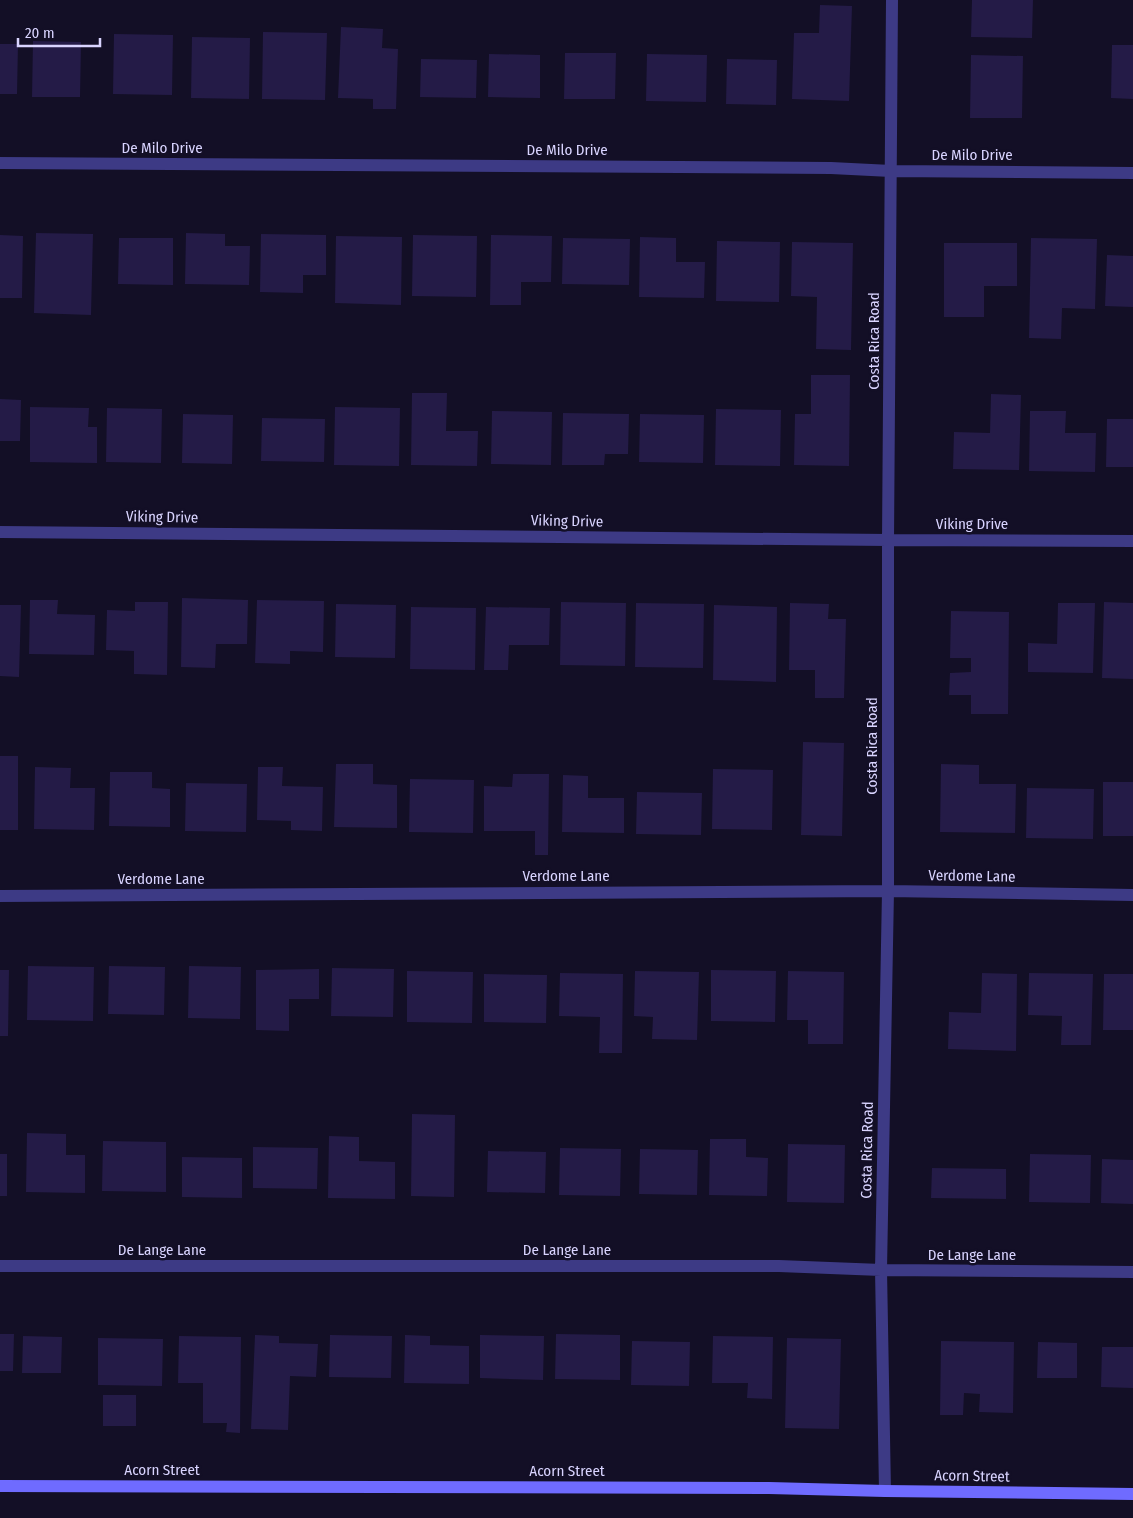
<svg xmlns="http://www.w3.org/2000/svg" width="1133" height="1518" viewBox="0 0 1133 1518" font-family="'Fira Sans Condensed',sans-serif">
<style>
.building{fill:#241b47}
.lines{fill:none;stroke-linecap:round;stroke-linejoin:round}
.street{stroke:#3d3a85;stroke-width:12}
.secondary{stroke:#6f6bff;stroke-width:12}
.labels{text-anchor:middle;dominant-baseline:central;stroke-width:5;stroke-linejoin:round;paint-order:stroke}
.street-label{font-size:15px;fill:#d9d4ff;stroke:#130f26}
</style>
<rect width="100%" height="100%" fill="#130f26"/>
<path class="building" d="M972,0H1033L1032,38L971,37Z
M820,5L852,6L849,101L792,99L794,33H819Z
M341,27L383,29L382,48L398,49L396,109H373V99L338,98Z
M263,32L327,33L325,100L262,99Z
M114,34L173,35L172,95L113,94Z
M192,37L250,38L249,99L191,98Z
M33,41L81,42L80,97H32Z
M0,44H18L17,94H0Z
M1112,45H1133V99L1111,98Z
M565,53H616L615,99H564Z
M489,54L540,55V98L488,97Z
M647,54L707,55L706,102L646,101Z
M971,55L1023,56L1022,118H970Z
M421,59L477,60L476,98L420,97Z
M727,59L777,60L776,105L726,104Z
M36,233L93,234L91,315L34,313Z
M186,233L225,234V246H250L249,285L185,284Z
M261,234L326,235V275H303V293L260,292Z
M0,235L23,236L22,298H0Z
M413,235L477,236L476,297L412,296Z
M491,235L552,236L551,282H521V305H490Z
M336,236L402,237L401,305L335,303Z
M640,237L676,238V262H705L704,298L639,297Z
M119,238H173V285L118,284Z
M563,238L630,239L629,285L562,284Z
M1031,238L1097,239L1095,309L1062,308L1061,339L1029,338Z
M717,241L780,242L779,302L716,301Z
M792,242L853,243L851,350L816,349L817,297L791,296Z
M944,243H1017V286H984V317H944Z
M1107,255L1133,256V307L1105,306Z
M811,375H850L849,466L794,465L795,414H811Z
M412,393H447L446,431H478L477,466L411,465Z
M991,394L1021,395L1019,470L953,469L954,432L990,433Z
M0,399L21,400L20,441H0Z
M30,407L89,408L88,427H97V463L30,462Z
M335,407L400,408L399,466L334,465Z
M107,408L162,409L161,463L106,462Z
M716,409L781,410L780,466L715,465Z
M492,411L552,412L551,465L491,464Z
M1030,411H1066L1065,433H1096L1095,472L1029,471Z
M563,413L629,414L628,454H605L604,465H562Z
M183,414L233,415L232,464L182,463Z
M640,414L704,415L703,463L639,462Z
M262,418L325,419L324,462L261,461Z
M1107,419H1133V467H1106Z
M182,598L248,600L247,644H216L215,668L181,667Z
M30,600H58L57,614L95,615L94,655L29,654Z
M257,600L324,601L323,652L290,651V664L255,663Z
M135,602H168L167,675L134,674V651L106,650L107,610L135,611Z
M561,602L626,603L625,666L560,665Z
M1104,602L1133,603V679L1102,678Z
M636,603L704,604L703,668L635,667Z
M790,603L829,604L828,619H846L844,698H815V670H789Z
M1058,603H1095L1093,673L1028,672V643L1057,644Z
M336,604L396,605L395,658L335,657Z
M0,605H21L19,677L0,676Z
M714,605L777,607L776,682L713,680Z
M411,607L476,608L475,670L410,669Z
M486,607L550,608L549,645H509L508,670H484Z
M951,611L1009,612L1008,714H971V695H949L950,673L971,672V658H950Z
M803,742L844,743L842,836L801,835Z
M0,756H18V830H0Z
M336,764H373V784L397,785V828L334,827Z
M941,764L979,765V784H1016L1015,833L940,832Z
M35,767L71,768L70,788H95L94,830L34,829Z
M258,767H283L282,786L323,787L322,831L291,830V821L257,820Z
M713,769L773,770L772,830L712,829Z
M110,772H152V788L170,789V827L109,826Z
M513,774H549L548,855H535V831H484V786L512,787Z
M563,775L588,776V798H624V833L562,832Z
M410,779L474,780L473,833L409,832Z
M1103,782H1133V836H1103Z
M186,783L247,784L246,832L185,831Z
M1027,788L1094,789L1093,839L1026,838Z
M637,792L702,793L701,835L636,834Z
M28,966L94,967L93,1021L27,1020Z
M109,966L165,967L164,1015L108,1014Z
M189,966L241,967L240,1019L188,1018Z
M332,968L394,969L393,1017L331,1016Z
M319,969V999H289V1031L256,1030V970Z
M0,970H9L8,1036H0Z
M711,970L776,971L775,1022L711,1021Z
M407,971L473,972L472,1023L407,1022Z
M635,971L699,972L697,1040L652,1039L653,1017L634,1016Z
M788,971L844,972L843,1044H808V1020H787Z
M560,973L623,974L622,1053H599L600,1017L559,1016Z
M982,973L1017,974L1016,1051L948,1049L949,1012L981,1013Z
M1029,973L1093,974L1091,1045H1061L1062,1016L1028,1015Z
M484,974L547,975L546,1023L484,1022Z
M1104,974H1133V1030H1103Z
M412,1114L455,1115L454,1197L411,1196Z
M27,1133L66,1134V1155H85V1193L26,1192Z
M329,1136L359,1137V1161L395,1162V1199L328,1198Z
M710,1139H746V1157L768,1158L767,1196L709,1195Z
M103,1141L166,1142V1192L102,1191Z
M788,1144L845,1145L844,1203L787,1202Z
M253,1147L318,1148L317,1189L253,1188Z
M560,1148L621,1149L620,1196L559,1195Z
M640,1149L698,1150L697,1195L639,1194Z
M488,1151L546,1152L545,1193L487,1192Z
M0,1154H7V1196H0Z
M1030,1154L1091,1155L1090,1203L1029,1202Z
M182,1157L242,1158V1198L182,1197Z
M1102,1159L1133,1160V1204L1101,1203Z
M932,1168L1006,1169V1199L931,1198Z
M0,1334H14L13,1371H0Z
M556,1334L620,1335V1380L555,1379Z
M255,1335L279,1336V1343L318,1344L316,1377L290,1376L288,1430L251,1429Z
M330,1335L392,1336L391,1378L329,1377Z
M405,1335L430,1336V1345L469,1346V1384L404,1383Z
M480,1335L544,1336L543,1380L480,1378Z
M23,1336L62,1337L61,1373H22Z
M179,1336L241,1337L240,1433L226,1432L227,1423H203V1383H178Z
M713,1336L773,1337L772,1399L747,1398L748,1383H712Z
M98,1338L163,1339L162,1386L98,1385Z
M787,1338L841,1339L839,1429L785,1428Z
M632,1341L690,1342L689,1386L631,1385Z
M941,1341L1014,1342L1013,1413L979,1412L980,1394L964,1393L963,1415H940Z
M1038,1342L1077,1343V1378H1037Z
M1102,1347H1133V1388L1101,1387Z
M103,1395H136V1426H103Z"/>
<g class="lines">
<path class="street" d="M0,163L831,168L891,171L1133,173
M0,532L888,540L1133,541
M0,896L888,891L1133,895
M0,1266H779L881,1270L1133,1272
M885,1491L881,1270L888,891V540L892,0"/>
<path class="secondary" d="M0,1486L769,1488L885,1491L1133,1494"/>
</g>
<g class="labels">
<g class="street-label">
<text x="162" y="148">De Milo Drive</text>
<text x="567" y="150">De Milo Drive</text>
<text x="972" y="155">De Milo Drive</text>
<text transform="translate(874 341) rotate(-90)">Costa Rica Road</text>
<text transform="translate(162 517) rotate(1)">Viking Drive</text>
<text transform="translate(567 521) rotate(1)">Viking Drive</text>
<text x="972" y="524">Viking Drive</text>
<text transform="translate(872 746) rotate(-90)">Costa Rica Road</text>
<text x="566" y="876">Verdome Lane</text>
<text transform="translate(972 876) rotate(1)">Verdome Lane</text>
<text x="161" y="879">Verdome Lane</text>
<text transform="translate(867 1150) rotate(-89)">Costa Rica Road</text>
<text x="162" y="1250">De Lange Lane</text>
<text x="567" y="1250">De Lange Lane</text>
<text x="972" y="1255">De Lange Lane</text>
<text x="162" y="1470">Acorn Street</text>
<text x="567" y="1471">Acorn Street</text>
<text transform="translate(972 1476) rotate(1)">Acorn Street</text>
</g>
</g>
<path d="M18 38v8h82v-8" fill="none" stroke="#d9d4ff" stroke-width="2.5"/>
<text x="25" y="38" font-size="15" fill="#d9d4ff" stroke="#130f26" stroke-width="4" paint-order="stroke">20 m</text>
</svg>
